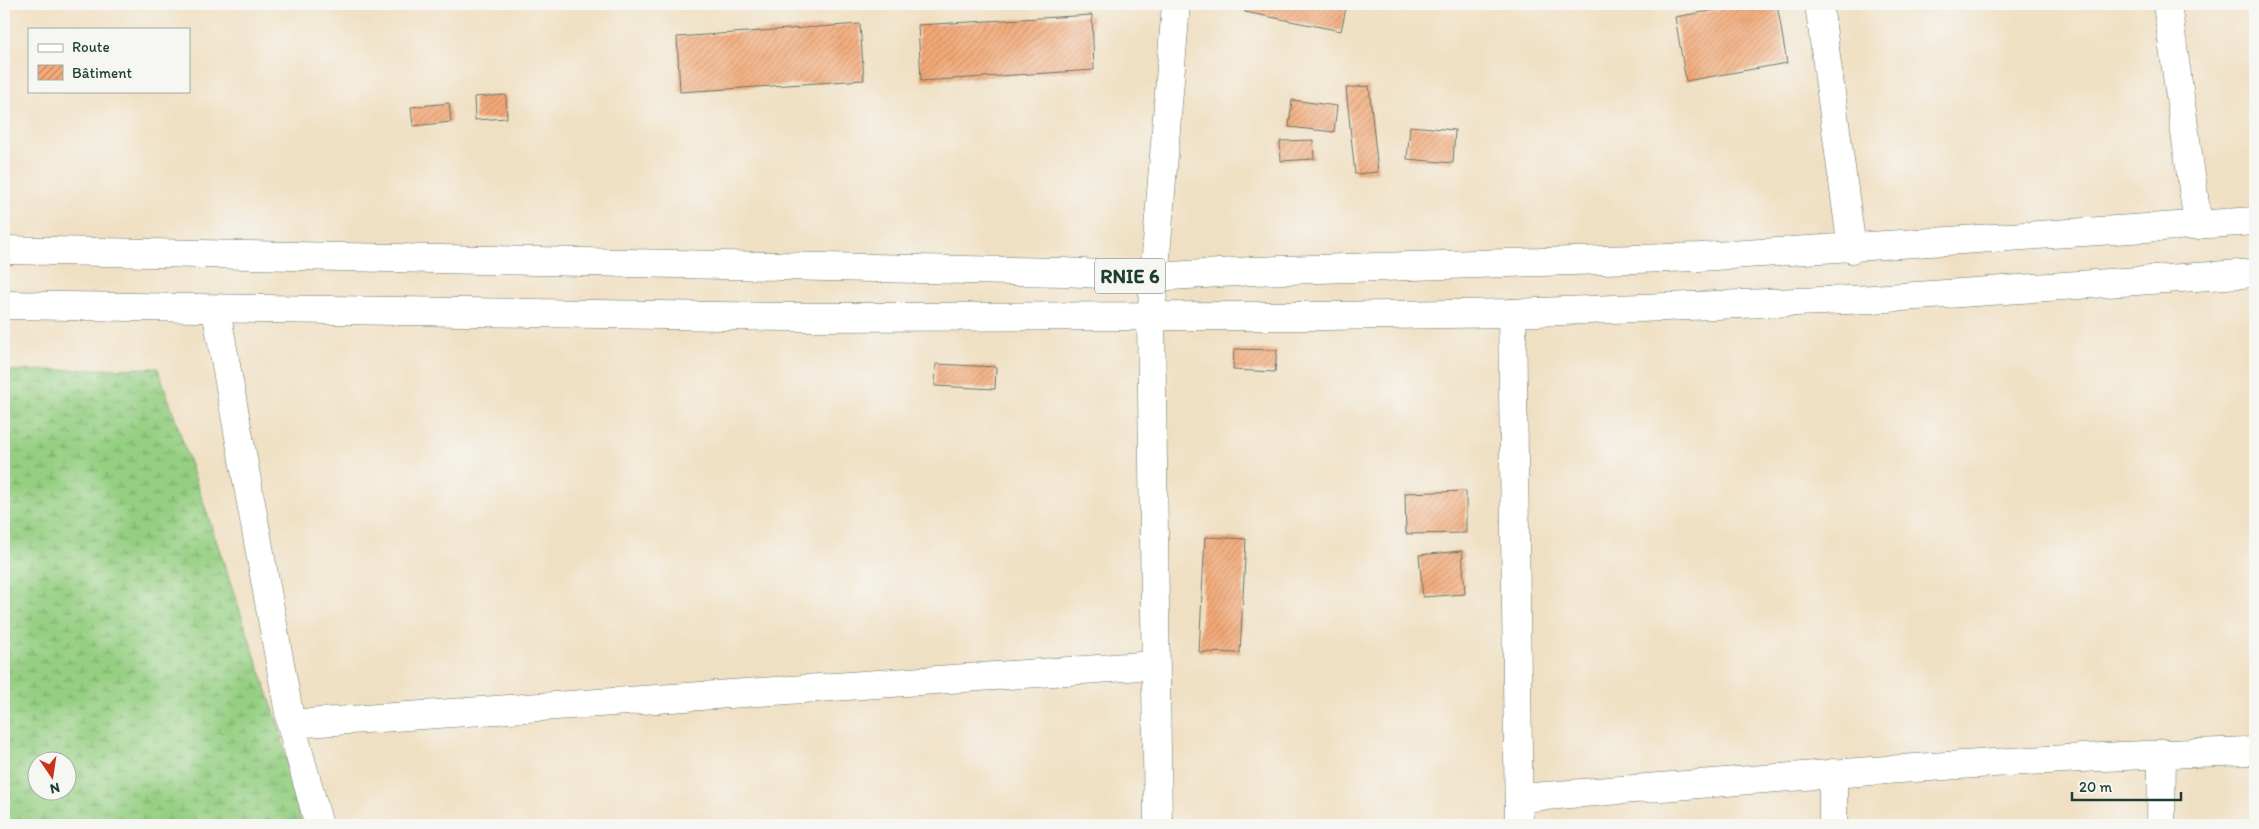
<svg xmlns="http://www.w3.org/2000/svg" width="2259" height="829" viewBox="0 0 2259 829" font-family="Itim,sans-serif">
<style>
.wetland{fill:url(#wetland-marsh);stroke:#5a865b;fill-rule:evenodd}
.building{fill:url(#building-hatch)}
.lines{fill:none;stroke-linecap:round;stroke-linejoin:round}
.minor-casing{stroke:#687666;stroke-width:29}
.primary-casing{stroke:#687666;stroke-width:29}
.minor{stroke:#fff;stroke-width:28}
.primary{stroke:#fff;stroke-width:28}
.labels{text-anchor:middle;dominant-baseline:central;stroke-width:5;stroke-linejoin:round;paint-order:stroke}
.shield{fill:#f6f6f2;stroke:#60746d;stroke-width:1}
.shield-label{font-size:20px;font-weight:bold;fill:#1f3d34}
</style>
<defs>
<pattern id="wetland-marsh" width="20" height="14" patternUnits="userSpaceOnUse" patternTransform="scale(1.25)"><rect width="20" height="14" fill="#95cf82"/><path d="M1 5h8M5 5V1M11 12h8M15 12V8" fill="none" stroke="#79a96b"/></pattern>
<pattern id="building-hatch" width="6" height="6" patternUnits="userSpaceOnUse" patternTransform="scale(1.25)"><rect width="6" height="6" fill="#f4a977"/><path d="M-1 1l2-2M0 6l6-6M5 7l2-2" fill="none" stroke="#c58b62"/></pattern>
</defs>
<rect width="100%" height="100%" fill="#f6f6f2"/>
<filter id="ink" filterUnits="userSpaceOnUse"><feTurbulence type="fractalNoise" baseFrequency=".02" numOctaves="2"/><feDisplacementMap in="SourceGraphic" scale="10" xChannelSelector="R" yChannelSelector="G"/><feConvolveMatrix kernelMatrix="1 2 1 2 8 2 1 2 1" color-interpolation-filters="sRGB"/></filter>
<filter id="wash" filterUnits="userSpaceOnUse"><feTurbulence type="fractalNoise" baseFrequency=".0096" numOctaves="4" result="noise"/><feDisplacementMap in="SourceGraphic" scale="20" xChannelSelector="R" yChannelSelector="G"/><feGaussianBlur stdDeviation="1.12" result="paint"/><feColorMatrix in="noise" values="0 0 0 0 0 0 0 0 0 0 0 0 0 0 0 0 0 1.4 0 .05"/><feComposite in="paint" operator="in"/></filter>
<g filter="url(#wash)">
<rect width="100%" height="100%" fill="#f0e0c3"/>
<path class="wetland" d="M158,368L280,730L302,825H4V371ZM38,762H68V792H38Z"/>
<g id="blocks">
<path class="building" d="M1246,4H1347L1341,31L1245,12Z
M1750,4H1777L1787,63L1686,81L1675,17Z
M1092,15L1094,70L921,81L918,25Z
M860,24L864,80L680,92L677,37Z
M1369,86L1378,172L1355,174L1346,88Z
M506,95L507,118L475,120L474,97Z
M1292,100L1337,106L1334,132L1289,127Z
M449,103L451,122L413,126L411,107Z
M1410,126L1455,130L1453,163L1407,159Z
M1313,140L1314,159L1281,161L1280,141Z
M1234,349L1277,350L1275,372L1233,370Z
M936,364L996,367L995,389L935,386Z
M1466,491V533L1406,534L1405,493Z
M1205,537L1246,539L1240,653L1199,652Z
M1462,551L1465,594L1423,597L1419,555Z"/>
</g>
</g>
<g filter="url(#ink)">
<use href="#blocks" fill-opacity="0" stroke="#687666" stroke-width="1"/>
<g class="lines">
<g class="minor-casing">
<path id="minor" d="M1819,4L1852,249
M2167,4L2198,225
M216,310L291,724L319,825
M1512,313L1519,825
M291,724L1156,665
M1520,798C1764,779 2010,758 2255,751
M1158,825L1151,318L1176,4
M1833,825V773
M2161,825L2162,753"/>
</g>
<g class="primary-casing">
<path id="primary" d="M4,250L1064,272L1155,277L1252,271L1699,257L2255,221
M4,305L789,317L1327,316L1512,313L1872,299L2255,273"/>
</g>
<use href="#minor" class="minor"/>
<use href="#primary" class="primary"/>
</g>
</g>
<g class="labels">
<rect class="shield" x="1095" y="258.5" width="70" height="35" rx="4"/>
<g class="shield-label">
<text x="1130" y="276">RNIE 6</text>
</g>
</g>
<rect width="2259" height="829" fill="none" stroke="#f6f6f2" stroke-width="20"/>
<rect x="28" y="28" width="162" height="65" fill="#f6f6f2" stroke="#a0aca6"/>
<rect x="38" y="44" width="25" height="8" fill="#ffffff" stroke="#a0aca6"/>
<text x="72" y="52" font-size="15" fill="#1f3d34">Route</text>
<rect x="38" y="65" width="25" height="15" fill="url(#building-hatch)" stroke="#a0aca6"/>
<text x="72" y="78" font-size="15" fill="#1f3d34">Bâtiment</text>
<g transform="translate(52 776) rotate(167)"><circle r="24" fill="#f6f6f2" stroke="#a0aca6"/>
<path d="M0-4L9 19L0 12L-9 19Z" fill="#c8321e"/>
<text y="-8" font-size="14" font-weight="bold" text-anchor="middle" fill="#1f3d34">N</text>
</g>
<path d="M2072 792v8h109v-8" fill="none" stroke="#1f3d34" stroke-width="2.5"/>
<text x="2079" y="792" font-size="15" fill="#1f3d34" stroke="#f6f6f2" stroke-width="4" paint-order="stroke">20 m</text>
</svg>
